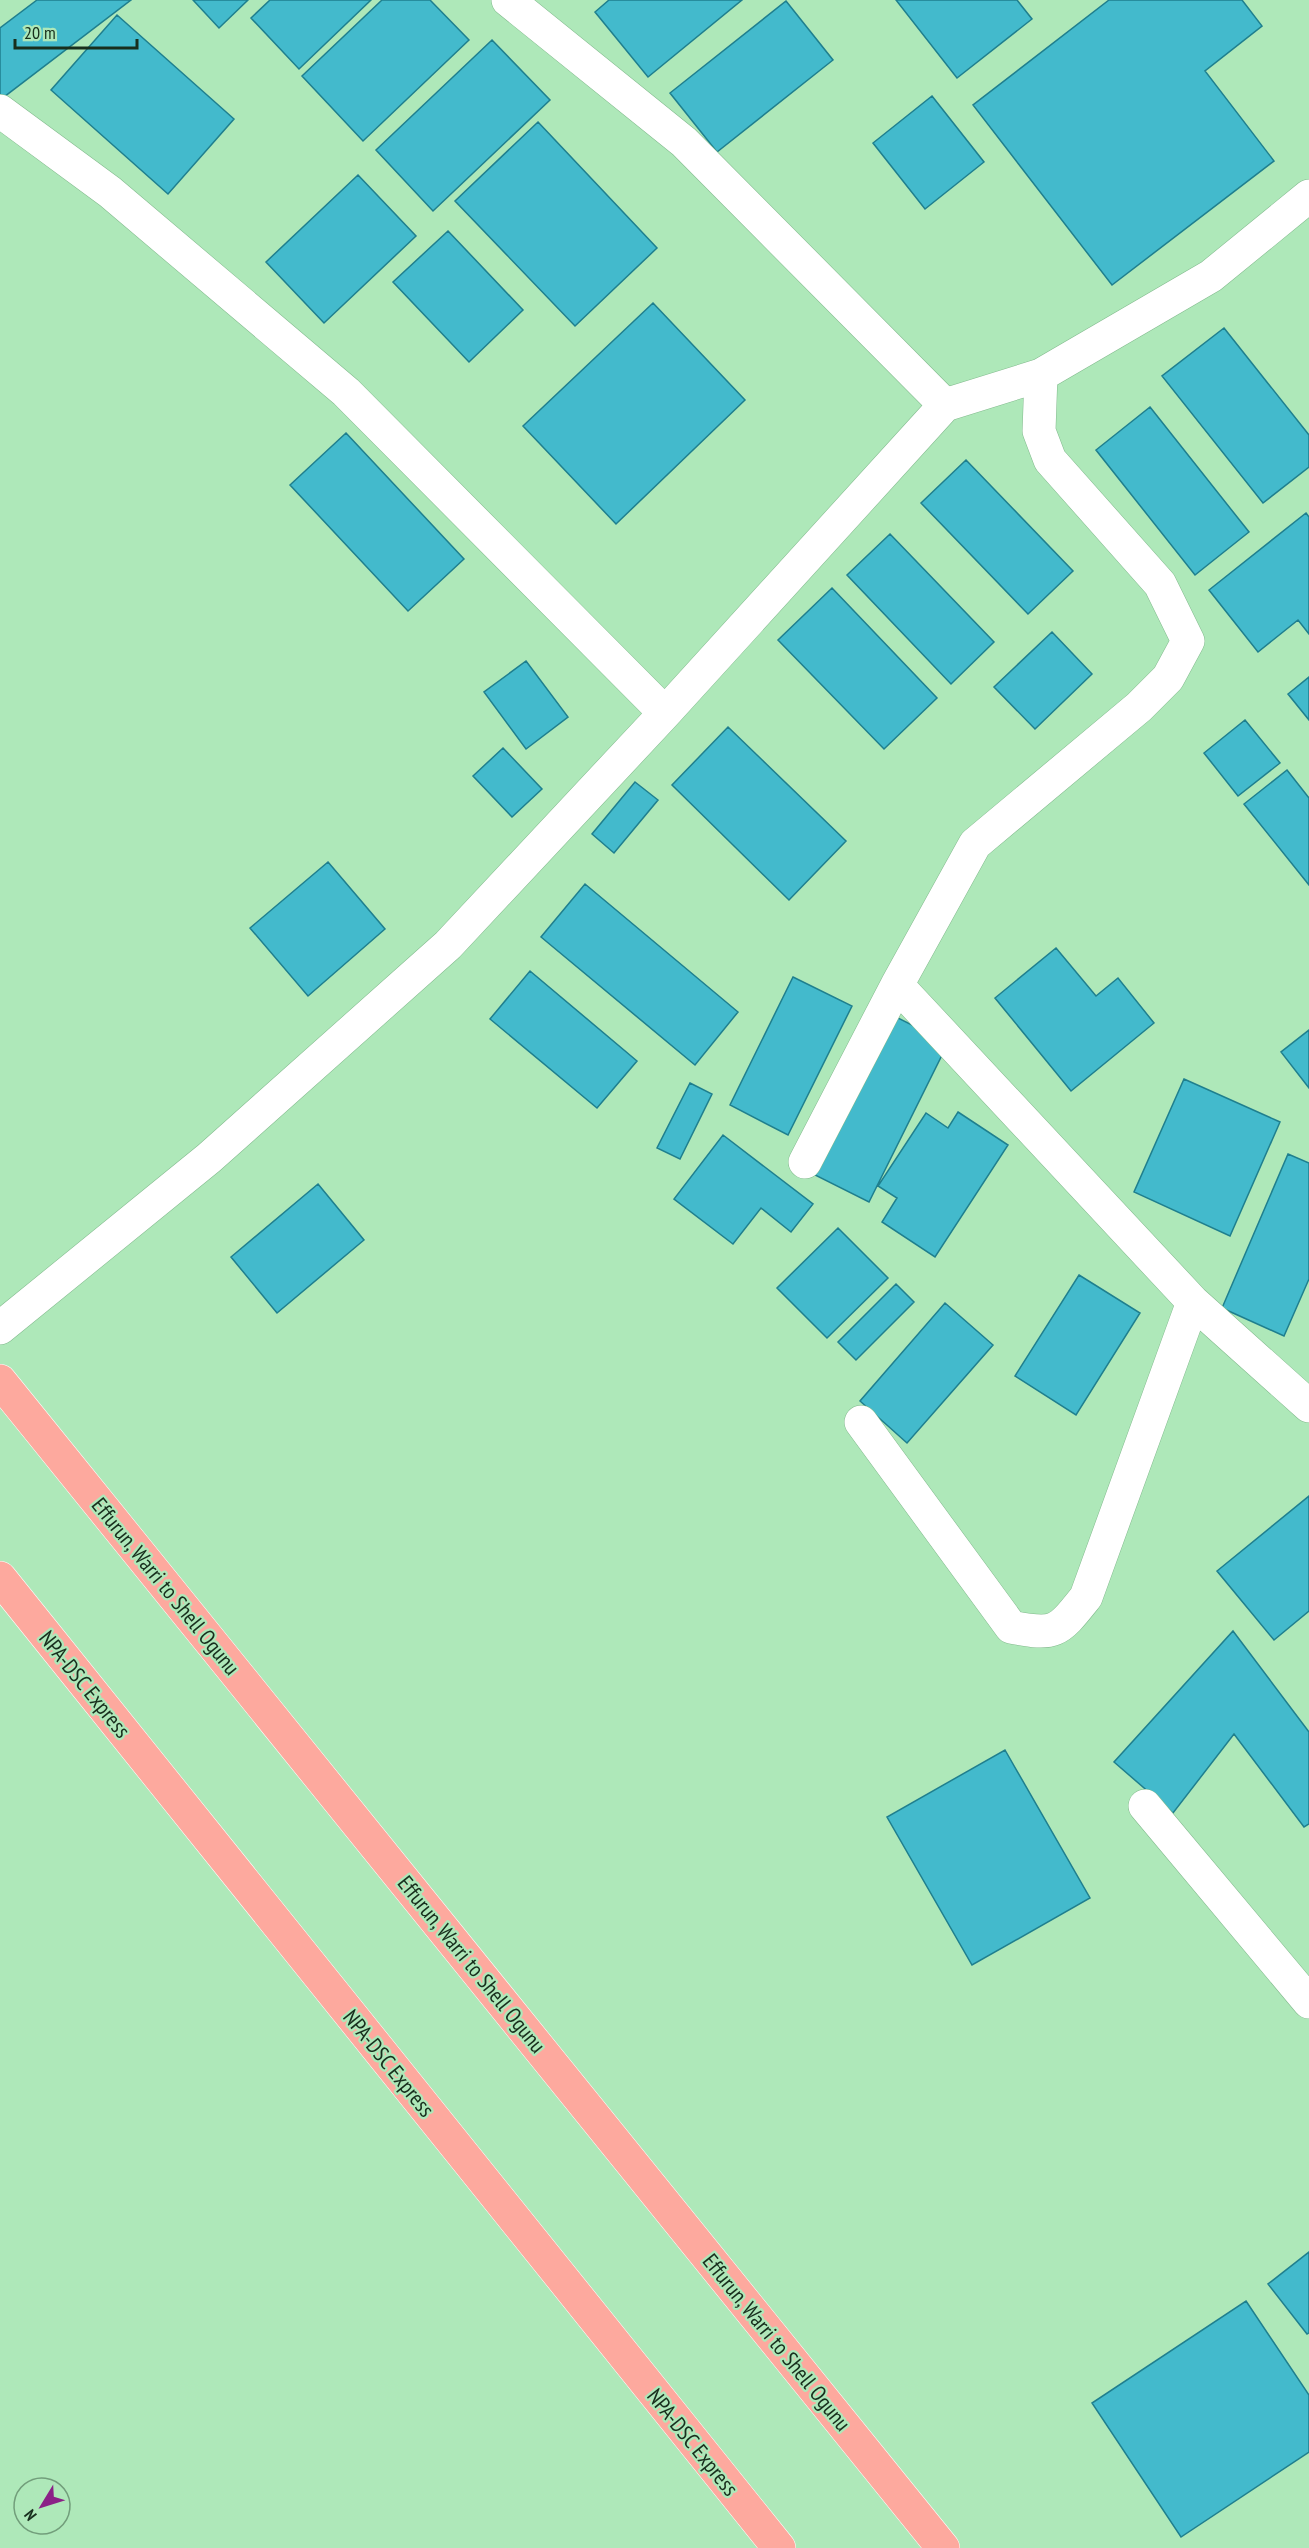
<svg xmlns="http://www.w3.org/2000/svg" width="1309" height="2548" viewBox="0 0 1309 2548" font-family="'PT Sans Narrow',sans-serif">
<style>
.building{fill:#43bacc;stroke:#1f7f8e;stroke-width:1.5}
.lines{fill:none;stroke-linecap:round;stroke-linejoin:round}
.minor-casing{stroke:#82ba8d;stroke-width:34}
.primary-casing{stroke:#fff;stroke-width:34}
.minor{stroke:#fff;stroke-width:33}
.primary{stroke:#fda99e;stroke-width:33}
.labels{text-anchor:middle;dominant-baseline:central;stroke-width:4.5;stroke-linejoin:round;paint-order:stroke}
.street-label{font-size:22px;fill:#182f1d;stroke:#aee8b9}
</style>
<rect width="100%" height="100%" fill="#aee8b9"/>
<path class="building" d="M37,0H131L0,100V28Z
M193,0H248L219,28Z
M270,0H371L299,69L251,18Z
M382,0H430L469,40L363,141L302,76Z
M609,0H742L648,77L595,12Z
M896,0H1017L1032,19L957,78Z
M1109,0H1242L1262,26L1205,71L1274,161L1112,285L973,105Z
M786,1L833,60L717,152L670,93Z
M117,15L234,119L168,194L51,90Z
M492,40L550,100L433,211L376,150Z
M932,96L984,162L925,209L873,143Z
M538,122L657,248L575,326L455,201Z
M358,175L416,236L324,323L266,262Z
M448,231L523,310L469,362L393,282Z
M653,303L745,400L616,524L523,426Z
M1224,328L1309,435V467L1263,503L1162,376Z
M1150,407L1249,532L1195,575L1096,450Z
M346,433L464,559L408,611L290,485Z
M966,460L1073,571L1028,614L921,503Z
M1306,513L1309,517V634L1298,620L1258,652L1209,590Z
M890,534L994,642L951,684L847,575Z
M832,588L937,698L884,749L778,640Z
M1052,632L1092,674L1035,729L994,687Z
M526,661L568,717L526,749L484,692Z
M1309,677V720L1288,694Z
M1245,720L1280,763L1238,796L1204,753Z
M728,727L846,841L789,900L672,785Z
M503,748L542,789L512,817L473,776Z
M1287,770L1309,798V885L1244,804Z
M635,782L658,800L614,853L592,834Z
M328,862L385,929L308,996L250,928Z
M585,884L738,1012L695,1065L541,937Z
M1056,948L1096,996L1118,978L1154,1023L1071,1091L995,998Z
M530,971L637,1061L597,1108L490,1019Z
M793,977L852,1006L788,1135L730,1105Z
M888,1013L948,1043L869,1202L809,1172Z
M1309,1030V1088L1281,1052Z
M1184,1079L1280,1122L1230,1236L1134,1192Z
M690,1083L712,1094L680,1159L657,1148Z
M958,1112L1008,1145L935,1257L882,1222L897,1198L878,1186L926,1113L948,1128Z
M723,1135L813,1204L791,1232L761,1208L733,1244L674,1199Z
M1288,1154L1309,1163V1279L1284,1336L1222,1308Z
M318,1184L364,1240L277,1313L231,1257Z
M838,1228L888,1278L827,1338L777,1288Z
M1079,1275L1140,1313L1076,1415L1015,1376Z
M896,1284L914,1302L856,1360L838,1342Z
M945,1303L993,1345L907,1443L860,1401Z
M1309,1496V1611L1274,1640L1217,1571Z
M1233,1631L1309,1732V1824L1304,1827L1234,1734L1173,1813L1114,1762Z
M1005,1750L1090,1898L972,1965L887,1817Z
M1309,2252V2333L1307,2334L1268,2284Z
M1246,2301L1309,2395V2452L1181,2537L1092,2403Z"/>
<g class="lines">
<g class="minor-casing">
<path id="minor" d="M508,0L684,142L945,405
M0,111L110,192L346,392L665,713
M897,985L1193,1302L1309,1406
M805,1162L897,985L975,844L1139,707L1168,678L1188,641L1160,584L1050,460L1039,431L1041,375
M0,1328L209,1158L448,945L665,713L945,405L1041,375L1211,276L1309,196
M861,1422L1011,1627C1056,1636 1058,1632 1086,1597L1193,1302
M1145,1806L1309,2002"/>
</g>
<g class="primary-casing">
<path id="primary" d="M0,1381L943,2548
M0,1578L779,2548"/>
</g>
<use href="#minor" class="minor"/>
<use href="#primary" class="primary"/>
</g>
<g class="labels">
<g class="street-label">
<text transform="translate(166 1586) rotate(51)">Effurun, Warri to Shell Ogunu</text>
<text transform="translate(85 1684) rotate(51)">NPA-DSC Express</text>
<text transform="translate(472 1964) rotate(51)">Effurun, Warri to Shell Ogunu</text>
<text transform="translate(389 2063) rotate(51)">NPA-DSC Express</text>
<text transform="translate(777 2342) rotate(51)">Effurun, Warri to Shell Ogunu</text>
<text transform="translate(693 2442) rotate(51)">NPA-DSC Express</text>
</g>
</g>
<g transform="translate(42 2506) rotate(232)"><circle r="28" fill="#aee8b9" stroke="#729e7b" stroke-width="1.5"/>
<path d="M0-4.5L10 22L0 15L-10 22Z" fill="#8b2187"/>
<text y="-9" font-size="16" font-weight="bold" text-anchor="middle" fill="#182f1d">N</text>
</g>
<path d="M15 39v9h122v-9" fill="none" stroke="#182f1d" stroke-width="3"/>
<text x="24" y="39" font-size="18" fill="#182f1d" stroke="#aee8b9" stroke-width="4.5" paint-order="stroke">20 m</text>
</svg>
